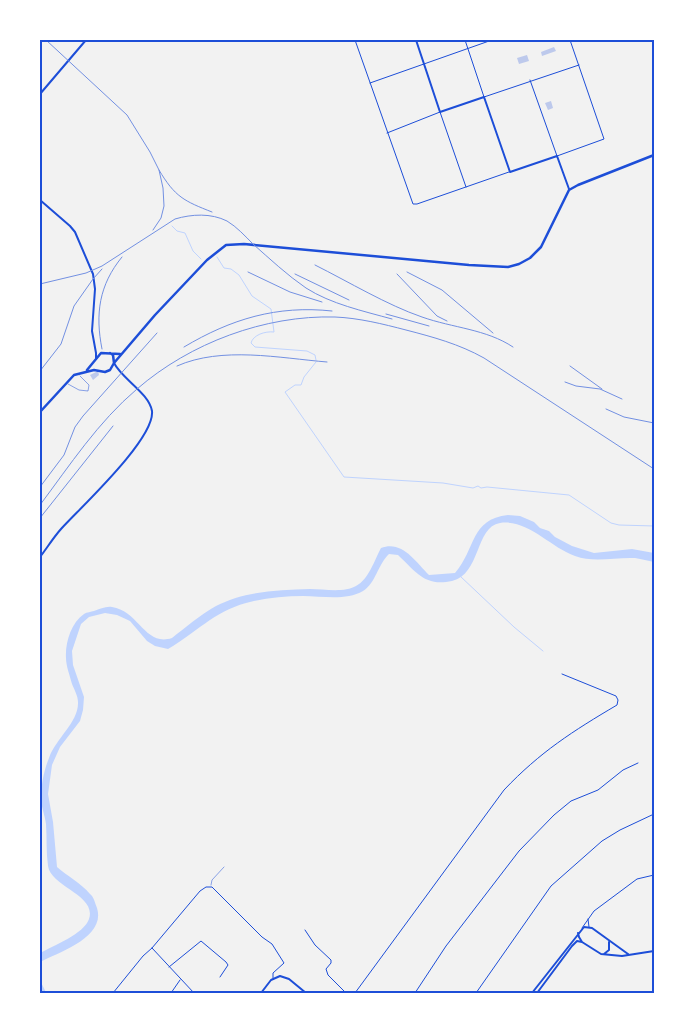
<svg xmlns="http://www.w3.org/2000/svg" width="694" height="1033" viewBox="0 0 694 1033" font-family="Raleway,sans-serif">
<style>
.water{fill:#bfd3fe}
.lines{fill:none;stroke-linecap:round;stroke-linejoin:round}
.stream{stroke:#bfd3fe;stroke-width:1}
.river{stroke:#bfd3fe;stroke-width:4}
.building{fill:#bdc9ec}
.service{stroke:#1d4ed8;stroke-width:0.5}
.minor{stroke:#1d4ed8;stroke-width:1}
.tertiary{stroke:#1d4ed8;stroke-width:2}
.primary{stroke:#1d4ed8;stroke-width:2.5}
.rail{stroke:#7290e2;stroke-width:1}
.neatline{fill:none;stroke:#1d4ed8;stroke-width:2}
</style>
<rect width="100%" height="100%" fill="#f2f2f2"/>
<path class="water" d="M508,515L520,516L534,522L540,528L549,531L555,537L572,546L594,553L632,549L654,553V562C648,561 642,559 635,558C616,557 594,563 575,556C550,547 528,519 500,523C475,527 481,574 452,581C425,587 416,572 398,555L389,554C378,564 376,583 363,591C346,601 322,596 303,596C284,596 264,598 246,603C213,612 196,633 168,649L155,646L147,641L130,621L117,615L105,613L89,617L81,624L72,651L73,665L84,697L83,710L80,721L60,747L52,765L48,794L53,822L57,867C67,876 81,883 90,894C94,897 95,903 97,908C106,937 60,952 40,962V953C53,946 84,934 89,919C97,895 51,887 48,866C46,852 47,838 46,824C45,815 41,807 41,798C41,785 44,770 49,758C56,738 79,722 78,702C78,696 74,689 72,684C70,676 66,666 66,658C65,643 71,623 84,614C87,612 91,612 94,611C100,609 106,606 112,607C139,611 145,647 172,638C186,627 200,615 216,606C245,591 278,590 310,589C324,589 344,593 356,586C369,579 374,561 381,548C402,540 415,561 429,575L455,573C476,549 470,519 508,515Z"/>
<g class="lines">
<path class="stream" d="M172,226L177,231L185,233L193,251L201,259
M217,257L224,268L231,269L239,275L252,296L271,309L274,332C265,331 253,335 251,343L255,347L307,351L315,355L316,360
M316,362L304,377L301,385H295L285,392L344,477L443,483L473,488L478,486L481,488L487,487L569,495L611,523L619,525L654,526
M460,576L514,627L543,651"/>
<path class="river" d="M40,985L44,993"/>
</g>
<path class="building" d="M554,47L556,51L542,56L541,52Z
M527,55L529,61L519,64L517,58Z
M551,101L553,108L548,110L545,103Z
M98,371L99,375L93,380L90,375Z"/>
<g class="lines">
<path class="service" d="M68,384L79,390L88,391L89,385L80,376
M211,885L212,880L224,867"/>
<path class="minor" d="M355,40L413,204H417L509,172
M465,40L484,97L579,65
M530,80L557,156L604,139L570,40
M370,83L492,40
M387,133L440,112L466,187
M588,919L589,927
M582,928L594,911L637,879L654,875
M305,930L315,945L331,960V963L326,969L328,975L346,993
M152,948L194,993
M169,967L201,941L226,962L228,965L220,977
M113,993L143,956L152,948L200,891L206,887H212L262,937L272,944L284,963L273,973V978
M171,993L180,980
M355,993L504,790C540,752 573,731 617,705L618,700L616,696L562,674
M415,993L446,946L519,851L554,815L571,801L598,790L623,770L638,763
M476,993L551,886L602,841L620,830L654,814"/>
<path class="tertiary" d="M416,40L440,112L484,97L510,172L557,156L569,189
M40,94L86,40
M40,200L70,226L75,232L93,274L95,289L92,331L96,353V359
M40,557C47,548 53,538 61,529C80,508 155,439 152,411C149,393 122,379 114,363
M578,933L579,937L582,942L601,954L622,956L654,951
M604,954L609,950V942
M261,993L271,980L280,976L289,979L306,993
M532,993L584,927L592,928L628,954
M537,993L572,946L577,941L582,942"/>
<path class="primary" d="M114,363L155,315L207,260L226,245L244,244L469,265L508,267L519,264L530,258L541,247L569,190L578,185L654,155
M87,370L101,353L120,354
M40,412L74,375L94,370L105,372L110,370L114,363L113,355L110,353"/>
<path class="rail" d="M46,40L127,115L150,152L159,170L163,188L164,206L161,218L153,230
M159,170C175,197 184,201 212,212
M315,265C349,282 387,305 422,317C453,328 486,329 513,347
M248,272L290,292L322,302
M407,272L442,290L493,333
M295,274L349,300
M397,274L437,316L447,321
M40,284L86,273L102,266L175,219C192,214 211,213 227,221C237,227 245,236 253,244C270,259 287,275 306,288C331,304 363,311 392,319
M386,314L429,326
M184,347C231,319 277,305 332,311
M102,349C95,314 99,285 122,257
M177,366C222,346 279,358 327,362
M570,366L602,389
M40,371L61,344L74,306L93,279L102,269
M565,382L576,386L600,389L622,399
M606,409L624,417L654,423
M40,487L64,455L75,427L83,416L157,333
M40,505C70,465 98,422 137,389C190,343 265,315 335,317C359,318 383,324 406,330C433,337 459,344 484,358L654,469
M40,518L113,426"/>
</g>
<rect width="694" height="1033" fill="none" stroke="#ffffff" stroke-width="82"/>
<rect x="41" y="41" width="612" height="951" class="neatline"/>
</svg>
